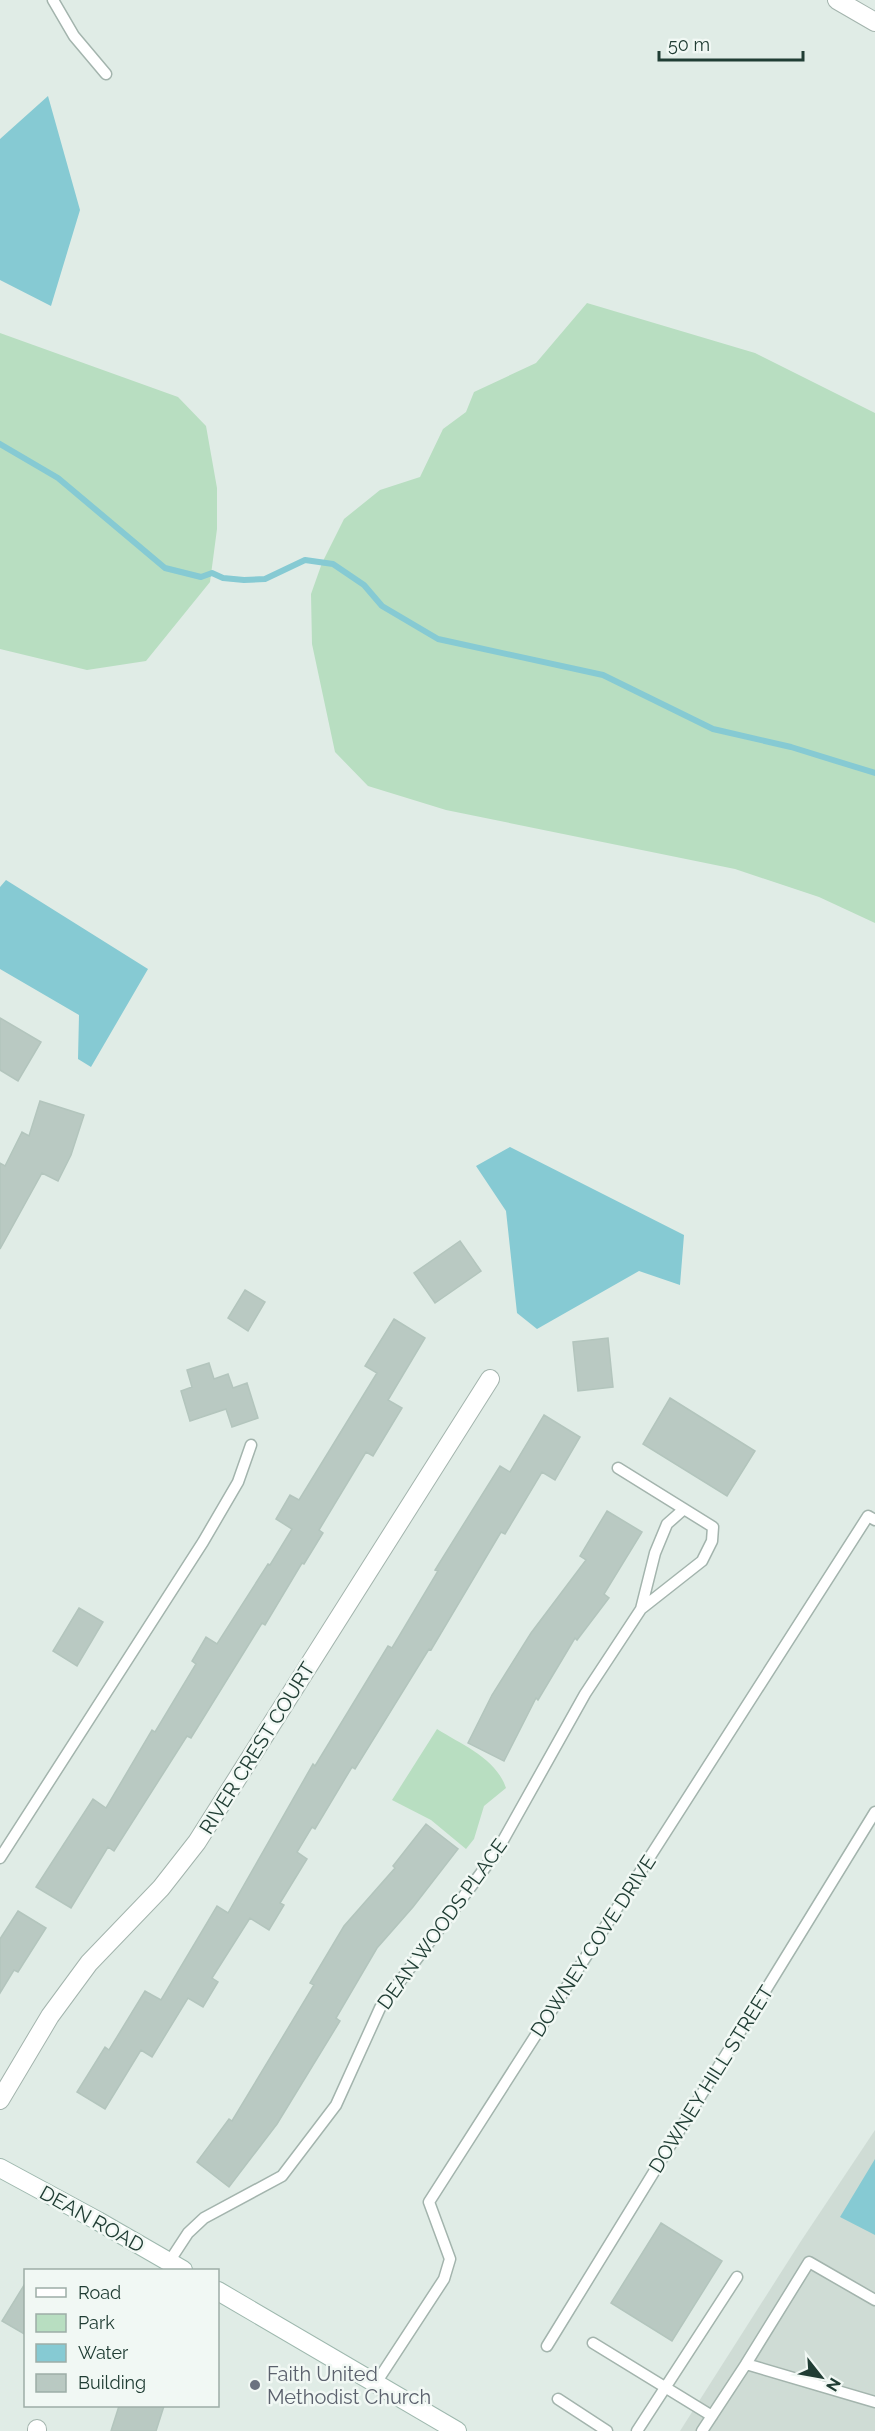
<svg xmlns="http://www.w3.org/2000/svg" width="875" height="2431" viewBox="0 0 875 2431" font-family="Raleway,sans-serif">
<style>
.built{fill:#cfdcd5}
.green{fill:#b8dec1}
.water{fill:#86cad3}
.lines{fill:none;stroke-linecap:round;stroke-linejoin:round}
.stream{stroke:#86cad3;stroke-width:6}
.building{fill:#b9c9c2;stroke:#b3c5bd;stroke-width:1.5}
.service-casing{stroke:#a3b4ad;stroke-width:13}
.minor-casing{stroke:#a3b4ad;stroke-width:20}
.tertiary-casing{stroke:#a3b4ad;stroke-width:20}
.secondary-casing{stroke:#9eb8ae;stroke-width:20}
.service{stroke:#fff;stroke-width:10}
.minor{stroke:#fff;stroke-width:18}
.tertiary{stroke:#fff;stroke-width:18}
.secondary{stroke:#fff;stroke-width:18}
.worship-dot{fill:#6b7280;stroke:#f1f8f4;stroke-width:2}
.labels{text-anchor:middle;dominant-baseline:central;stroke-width:5;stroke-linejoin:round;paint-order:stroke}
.street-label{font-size:20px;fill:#203d34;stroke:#f1f8f4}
.worship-label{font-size:20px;fill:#5b616d;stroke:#f1f8f4;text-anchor:start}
</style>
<rect width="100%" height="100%" fill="#e0ece6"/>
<path class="built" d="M875,2130V2431H680L801,2241Z"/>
<path class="green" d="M587,303L755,353L875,413V923L819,897L735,869L446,810L368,786L335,752L312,644L311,594L322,563L344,519L380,490L420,477L443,429L466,412L474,392L536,363Z
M0,333L178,397L206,426L217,488V529L210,582L146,661L87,670L0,649Z
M437,1729C462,1745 496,1758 506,1788L484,1806L474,1839L466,1849L431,1820L392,1800Z"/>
<path class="water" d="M48,96L80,210L51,306L0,280V139Z
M6,880L148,969L91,1067L78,1059L79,1015L0,969V887Z
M510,1147L684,1235L680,1285L639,1271L537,1329L517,1313L506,1211L476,1166Z
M875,2159V2235L840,2217Z"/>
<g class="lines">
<path class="stream" d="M0,444L58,478L165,568L201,577L212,573L223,578L244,580L265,579L305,560L333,564L364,585L382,606L438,639L603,675L713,729L791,747L875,773"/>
</g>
<path class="building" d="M0,1018L41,1042L18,1081L0,1070Z
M40,1101L84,1115L71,1155L58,1181L42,1173L0,1249V1163L5,1166L22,1132L29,1136Z
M460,1241L481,1271L435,1303L414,1273Z
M245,1290L265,1302L248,1331L228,1318Z
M394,1319L425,1338L388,1400L402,1408L373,1456L366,1452L319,1530L323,1533L304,1564L302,1563L265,1625L262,1623L191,1738L187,1736L114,1851L108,1847L71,1908L36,1887L93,1799L106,1808L152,1730L155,1732L196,1664L192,1661L206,1637L217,1644L268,1564L270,1565L292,1529L276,1519L290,1495L299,1500L377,1373L365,1366Z
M608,1338L613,1387L578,1391L573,1342Z
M209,1363L214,1379L228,1374L233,1388L247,1383L258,1418L232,1427L226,1409L190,1421L181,1391L192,1387L187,1370Z
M670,1398L755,1451L727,1496L643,1444Z
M544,1415L580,1437L555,1480L542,1472L505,1534L501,1532L431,1650L429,1649L355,1769L352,1767L315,1829L312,1827L297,1852L307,1859L280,1903L284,1905L269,1930L250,1918L212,1978L218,1982L203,2007L188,1998L152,2057L141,2050L105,2109L77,2092L105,2047L109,2050L145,1991L161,2000L217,1906L228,1913L313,1764L315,1766L388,1646L392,1648L438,1571L435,1570L500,1466L510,1472Z
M607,1511L642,1532L604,1594L609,1598L577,1640L575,1638L538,1700L536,1698L504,1761L468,1743L492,1695L531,1633L586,1560L580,1556Z
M79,1608L103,1622L77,1666L53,1651Z
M426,1824L458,1849L413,1907L377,1948L336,2018L340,2021L277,2124L229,2187L197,2162L229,2119L232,2121L314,1985L310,1983L344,1926L395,1868L393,1866Z
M18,1911L46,1928L18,1972L14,1970L0,1993V1939Z
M661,2223L722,2261L672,2341L611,2303Z
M26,2282V2335L2,2321Z
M119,2406H164L156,2431H111Z"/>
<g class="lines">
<g class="service-casing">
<path id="service" d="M53,0L74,36L106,74
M641,1609L655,1553L667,1524L684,1509
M0,1858L203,1542L238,1482L251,1445
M169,2262L188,2233L204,2218L282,2176L336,2105L380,2008L496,1853L585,1694L641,1609L702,1561L712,1541L713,1527L618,1468
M593,2343L712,2416
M547,2346L875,1812
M746,2364L809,2262L875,2300
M376,2383L444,2279L450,2259L429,2202L868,1516L875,1520
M558,2399L607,2431
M637,2431L737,2277
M702,2431L746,2364L875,2402"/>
</g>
<g class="minor-casing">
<path id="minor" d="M0,2100L50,2016L89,1963L161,1888L197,1842L490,1379
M37,2431V2429"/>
</g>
<g class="tertiary-casing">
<path id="tertiary" d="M837,0L875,22"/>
</g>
<g class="secondary-casing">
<path id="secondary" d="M0,2168L98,2221L183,2270
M218,2291L457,2431"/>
</g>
<use href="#service" class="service"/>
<use href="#minor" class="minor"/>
<use href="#tertiary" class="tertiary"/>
<use href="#secondary" class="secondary"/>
</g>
<circle class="worship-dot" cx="255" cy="2385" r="6"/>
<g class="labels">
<g class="street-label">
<text transform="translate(257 1748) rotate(-58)">RIVER CREST COURT</text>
<text transform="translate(442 1924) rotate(-54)">DEAN WOODS PLACE</text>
<text transform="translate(593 1946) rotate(-57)">DOWNEY COVE DRIVE</text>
<text transform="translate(711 2079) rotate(-58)">DOWNEY HILL STREET</text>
<text transform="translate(92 2219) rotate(29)">DEAN ROAD</text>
</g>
<g class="worship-label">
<text x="267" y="2374">Faith United<tspan x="267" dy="23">Methodist Church</tspan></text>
</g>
</g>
<rect x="24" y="2269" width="195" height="138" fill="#f1f8f4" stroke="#9dada7" stroke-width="1.5"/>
<rect x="36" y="2288" width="30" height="9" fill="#ffffff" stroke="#9dada7" stroke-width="1.5"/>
<text x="78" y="2299" font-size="18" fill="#203d34">Road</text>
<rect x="36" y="2314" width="30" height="18" fill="#b8dec1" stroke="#9dada7" stroke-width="1.5"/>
<text x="78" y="2329" font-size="18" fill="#203d34">Park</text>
<rect x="36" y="2344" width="30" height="18" fill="#86cad3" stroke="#9dada7" stroke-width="1.5"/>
<text x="78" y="2359" font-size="18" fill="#203d34">Water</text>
<rect x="36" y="2374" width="30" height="18" fill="#b9c9c2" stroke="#9dada7" stroke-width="1.5"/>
<text x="78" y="2389" font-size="18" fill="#203d34">Building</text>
<g transform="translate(821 2377) rotate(121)" stroke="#f1f8f4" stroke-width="4.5" paint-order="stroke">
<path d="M0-4.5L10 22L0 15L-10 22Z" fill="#203d34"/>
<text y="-9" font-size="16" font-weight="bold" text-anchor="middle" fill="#203d34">N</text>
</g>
<path d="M659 51v9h144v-9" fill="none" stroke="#203d34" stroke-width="3"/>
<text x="668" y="51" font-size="18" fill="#203d34" stroke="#f1f8f4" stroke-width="4.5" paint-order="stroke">50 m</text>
</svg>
